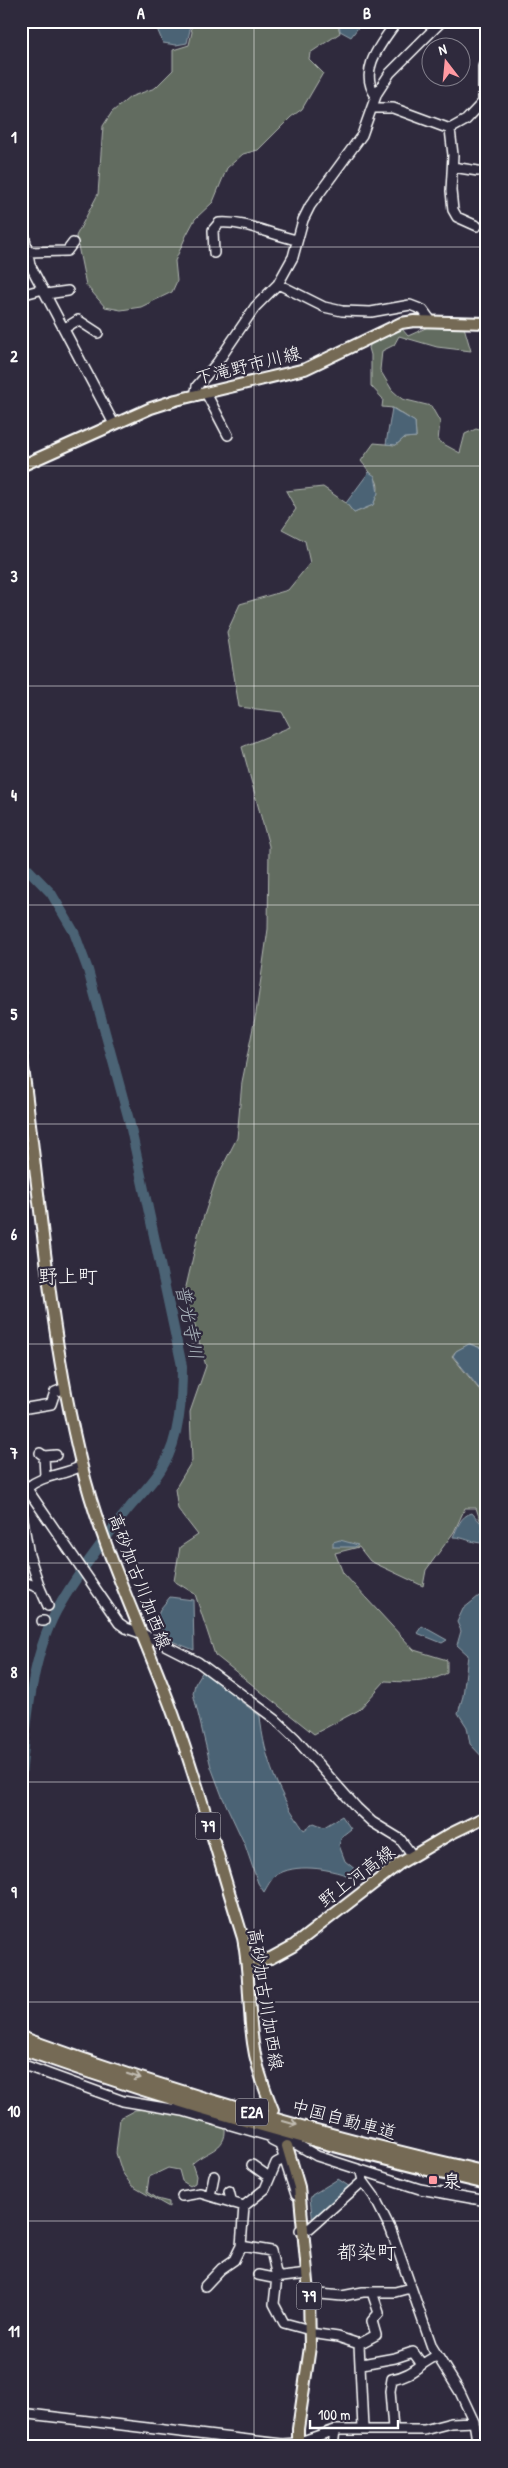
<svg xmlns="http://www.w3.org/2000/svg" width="508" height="2468" viewBox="0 0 508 2468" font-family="'Patrick Hand','Klee One',sans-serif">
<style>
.green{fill:#626c60;stroke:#b0b6b0}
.water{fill:#4c6475;stroke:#94a2ac}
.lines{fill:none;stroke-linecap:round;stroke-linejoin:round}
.river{stroke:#4c6475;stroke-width:10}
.minor-casing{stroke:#fff;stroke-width:12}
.major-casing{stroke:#fff;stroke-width:14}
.highway-casing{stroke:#fff;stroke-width:16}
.minor{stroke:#2f2a3d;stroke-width:9}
.major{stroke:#756a55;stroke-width:10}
.highway{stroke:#756a55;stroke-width:12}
.oneway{stroke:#c1bcb2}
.grid{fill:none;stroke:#fff;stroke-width:1;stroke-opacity:0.55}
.poi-dot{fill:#ff9aa2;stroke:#2f2a3d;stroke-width:2}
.labels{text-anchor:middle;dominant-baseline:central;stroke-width:4.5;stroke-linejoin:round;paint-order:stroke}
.shield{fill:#2f2a3d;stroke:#c1bfc5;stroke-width:1}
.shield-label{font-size:16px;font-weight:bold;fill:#fff}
.street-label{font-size:18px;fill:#fff;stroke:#2f2a3d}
.poi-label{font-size:18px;font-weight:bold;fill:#fff;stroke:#2f2a3d;text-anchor:start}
.water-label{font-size:19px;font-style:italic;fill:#aeb9c1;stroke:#2f2a3d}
.quarter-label{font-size:20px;fill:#fff;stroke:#2f2a3d}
.neatline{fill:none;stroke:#fff;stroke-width:2}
.grid-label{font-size:16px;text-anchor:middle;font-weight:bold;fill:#fff}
</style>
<rect width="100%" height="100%" fill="#2f2a3d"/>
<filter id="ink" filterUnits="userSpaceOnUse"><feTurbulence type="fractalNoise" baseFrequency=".02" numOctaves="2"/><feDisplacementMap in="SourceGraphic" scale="10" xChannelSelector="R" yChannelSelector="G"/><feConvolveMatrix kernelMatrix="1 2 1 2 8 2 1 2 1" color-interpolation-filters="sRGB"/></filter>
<g filter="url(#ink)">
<path class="green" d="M189,21H337L340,33L310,53L309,59L323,73L302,109L291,117L258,150L243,154L227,168L213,202L195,219L186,236L175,261L177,281L172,292L141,307L121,310L105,307L86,285L76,236L98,194L103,126L112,112L130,97L155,88L173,70V50L189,45L192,32Z
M428,327H464L471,351L437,347L399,336L394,345L382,351L380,370L392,390L402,399L431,406L440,422L438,441L460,453L465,434L476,429L487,432V1350L470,1344L456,1351L452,1356L487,1399V1540L476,1508H465L454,1532L426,1570L423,1586L370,1561L359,1547L335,1553L343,1573L414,1650L447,1660V1673C427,1684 407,1682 385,1681L359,1710L314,1734L215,1655L195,1594L174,1581L180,1547L198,1535L178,1509L175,1489L192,1461L190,1412L206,1366L185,1291L199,1231L216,1179L237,1138L242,1082L256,1013L268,929L269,846L242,747L290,727L282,712L239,707L227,632L240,604L288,590L310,563L305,541L282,529L296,509L286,491L323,487L346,503L354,513L373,505C384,480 375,480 361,461L374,443L396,445L404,438L416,437L415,422L393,408L382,407L383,399L371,386V355L369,348L373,338L402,329L408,336Z
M149,2109L182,2114L225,2128C227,2151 204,2151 192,2164L196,2176L195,2183L190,2186L182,2181L179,2170L168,2168L149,2177L147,2192L157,2199L169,2202V2207L132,2186L122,2172L116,2153L120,2118L135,2110Z"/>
<path class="water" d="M159,21H186L190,30L187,43L176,45L163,43L155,24Z
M339,21H363L351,37L340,31Z
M392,408L415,422L416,437L404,438L396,445L386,444Z
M369,472L375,476L378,493L373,505L354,513L346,503Z
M469,1344L487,1350V1398L453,1356L456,1351Z
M472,1513L481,1523L484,1543C470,1543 465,1537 453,1537C458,1527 460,1516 472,1513Z
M340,1540L358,1545L355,1547H333V1542Z
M479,1596H487V1762L470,1744L467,1727L458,1713L463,1696L468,1655L457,1645L461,1631L457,1622L463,1609Z
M170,1597L193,1600L194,1650L164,1638L157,1617L161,1608Z
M422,1626L447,1640L442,1643L417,1633Z
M203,1671L217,1683L225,1684L235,1697L260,1716C264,1758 279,1796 304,1830L314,1823L324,1827L342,1816L351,1829L342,1836L339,1845L345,1861L356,1870L349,1876C329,1869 295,1862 275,1876C271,1879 267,1887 264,1892L258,1883L245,1845L222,1796L211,1767L193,1693L195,1684Z
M338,2179L350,2187L313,2223L310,2199L312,2195Z"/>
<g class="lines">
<path class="river" d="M21,862L51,893L74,932L88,970L129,1120L182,1366C182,1398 180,1438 163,1466C155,1481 141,1494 130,1507C106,1537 80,1570 61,1603C31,1652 27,1720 21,1776"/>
<g class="minor-casing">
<path id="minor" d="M376,96C357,70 382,43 397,21
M372,108H393L450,129L466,120L483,102V67L487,54
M450,129L453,155L451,191L453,210L457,217L477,226
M453,167L478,171
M21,218L30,265L114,424
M28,252L67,251L73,243
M214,253L213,230L219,223C246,221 271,235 297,240
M278,284L324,307L342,311L371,312L410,305L423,310L431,321
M46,294L68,291
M21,295L43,289
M65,328L78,320L98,333
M206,393L228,435
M195,396L197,386L217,363L255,307L278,284L293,257L303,220L310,206L362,135L377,93L390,73L442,21
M21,1409L51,1404L55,1392L65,1388
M40,1453L44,1456L56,1455
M44,1456L45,1476
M21,1480L119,1623L126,1628L143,1634L198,1662L275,1719L295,1738L357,1808L372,1822L400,1839L412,1855
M27,1488C43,1474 63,1476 81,1466
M21,1508L29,1555L40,1588
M21,1581L40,1588L48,1606
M42,1621H44
M21,2064L123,2101L183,2111L296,2144L317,2156L420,2189L487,2201
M272,2141L280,2145L296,2195
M252,2165L269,2177
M361,2172L363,2181L374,2196L391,2230L432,2347L460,2392L474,2422L478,2447
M229,2191L232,2203
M182,2196L200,2193L244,2206L265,2189L276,2163L285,2158
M210,2196L214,2176
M300,2230L310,2228L363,2181
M241,2246L271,2251L277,2277L274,2304L284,2323L310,2330
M258,2275L273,2278L308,2274
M205,2286L221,2269L234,2260L241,2246L244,2206
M309,2293L342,2296L363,2292H395L410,2288
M310,2333L338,2337L359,2344L363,2428
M359,2344L376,2335L372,2321L379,2313L372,2292
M362,2364L395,2358L413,2352L421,2363
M21,2413L282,2444L297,2443L335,2430H424L451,2423L474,2422
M393,2429L390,2391L392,2379C413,2375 418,2365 436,2356
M333,2447L335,2430"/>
</g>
<g class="major-casing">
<path id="major" d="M21,466L151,408L176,400L305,369L401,323L414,321L487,323
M21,1053C40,1190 48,1329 81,1463C101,1546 140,1625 170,1705C198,1781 219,1861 243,1938C250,1973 248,2008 253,2043C256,2066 264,2088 273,2110
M248,1963L271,1958L293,1946L399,1864L450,1834L487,1816
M287,2146L299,2187L309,2293L310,2347L298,2429V2447"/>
</g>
<g class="highway-casing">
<path id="highway" d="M21,2038C172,2093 330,2138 487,2173
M21,2048C174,2102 329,2147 487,2183"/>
</g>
<use href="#minor" class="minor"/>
<use href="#major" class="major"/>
<use href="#highway" class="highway"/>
</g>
<defs><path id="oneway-shaft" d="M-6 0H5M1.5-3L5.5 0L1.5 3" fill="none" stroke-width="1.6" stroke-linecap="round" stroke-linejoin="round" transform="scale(1.25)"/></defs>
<g class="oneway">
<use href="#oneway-shaft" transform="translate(134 2076) rotate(18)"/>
<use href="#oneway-shaft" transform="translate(290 2123) rotate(16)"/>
</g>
</g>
<path class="grid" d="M254,21V2447M21,247H487M21,466H487M21,686H487M21,905H487M21,1124H487M21,1344H487M21,1563H487M21,1782H487M21,2002H487M21,2221H487"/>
<rect class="poi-dot" x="428" y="2175" width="10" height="10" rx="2.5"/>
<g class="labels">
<g class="shield">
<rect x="195.5" y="1812.5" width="25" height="27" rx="4"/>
<rect x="236" y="2098.5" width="32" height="27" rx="4"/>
<rect x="296.5" y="2282.5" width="25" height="27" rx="4"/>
</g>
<g class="shield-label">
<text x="208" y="1826">79</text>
<text x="252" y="2112">E2A</text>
<text x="309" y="2296">79</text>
</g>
<g class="street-label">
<text transform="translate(248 365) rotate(-14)">下滝野市川線</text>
<text transform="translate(140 1581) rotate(69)">高砂加古川加西線</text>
<text transform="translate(356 1876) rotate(-37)">野上河高線</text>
<text transform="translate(266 1999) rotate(81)">高砂加古川加西線</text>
<text transform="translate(344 2119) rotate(15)">中国自動車道</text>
</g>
<g class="poi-label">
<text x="443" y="2180">泉</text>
</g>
<g class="water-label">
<text transform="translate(190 1322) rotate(79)">普光寺川</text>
</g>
<g class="quarter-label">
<text x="68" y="1275">野上町</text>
<text x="367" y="2251">都染町</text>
</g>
</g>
<rect width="508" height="2468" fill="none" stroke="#2f2a3d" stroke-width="55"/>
<g transform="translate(446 62) rotate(344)"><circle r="24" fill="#2f2a3d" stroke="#827f8b"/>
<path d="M0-4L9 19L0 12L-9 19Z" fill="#ff9aa2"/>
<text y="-8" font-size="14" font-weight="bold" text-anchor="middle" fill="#ffffff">N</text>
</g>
<path d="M310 2420v8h88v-8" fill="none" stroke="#ffffff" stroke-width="2.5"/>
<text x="318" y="2420" font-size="15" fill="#ffffff" stroke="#2f2a3d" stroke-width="4" paint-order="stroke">100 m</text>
<rect x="28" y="28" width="452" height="2412" class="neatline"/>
<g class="grid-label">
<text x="141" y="19">A</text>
<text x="367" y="19">B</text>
<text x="14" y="143">1</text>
<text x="14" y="362">2</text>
<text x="14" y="582">3</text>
<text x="14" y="801">4</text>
<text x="14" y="1020">5</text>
<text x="14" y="1240">6</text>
<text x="14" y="1459">7</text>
<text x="14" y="1678">8</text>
<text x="14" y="1898">9</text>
<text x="14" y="2117">10</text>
<text x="14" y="2337">11</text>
</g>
</svg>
